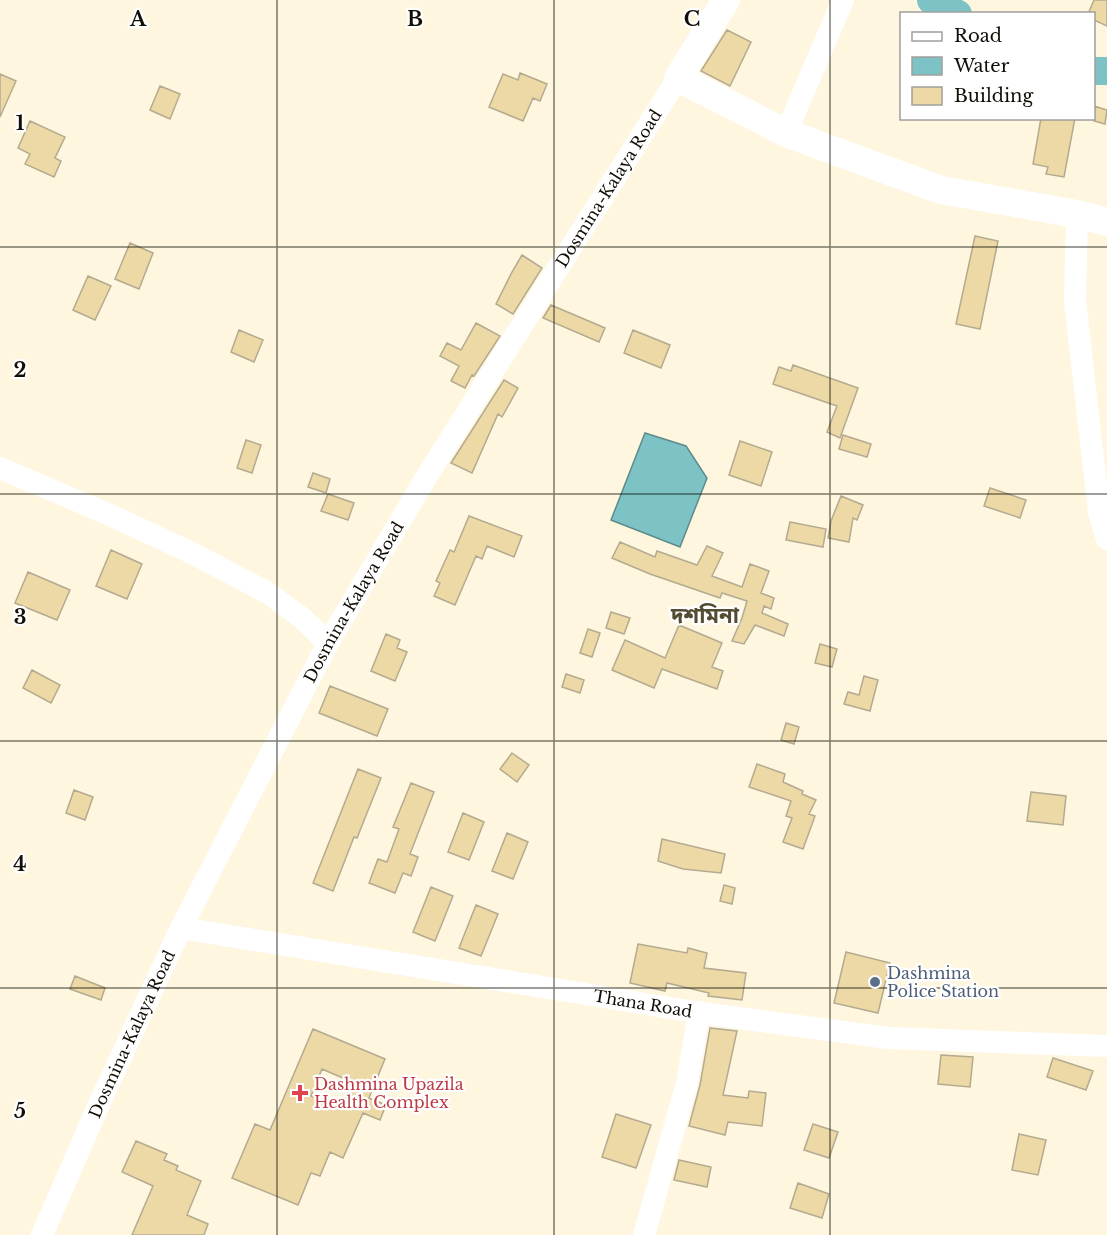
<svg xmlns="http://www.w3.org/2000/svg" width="1107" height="1235" viewBox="0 0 1107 1235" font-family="'Libre Baskerville','Noto Sans Bengali',serif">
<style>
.water{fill:#7dc2c4;stroke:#5d8c8b;stroke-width:1.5}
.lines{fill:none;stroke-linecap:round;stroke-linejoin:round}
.river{stroke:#7dc2c4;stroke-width:28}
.building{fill:#ecd9a6;stroke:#b4aa8f;stroke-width:1.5;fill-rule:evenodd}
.minor{stroke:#fff;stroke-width:22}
.major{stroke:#fff;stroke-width:28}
.grid{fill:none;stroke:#110e05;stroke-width:1.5;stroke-opacity:0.55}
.service-dot{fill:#5c6f8a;stroke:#fff;stroke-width:2}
.health-dot{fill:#e0444e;stroke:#fff;stroke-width:2}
.labels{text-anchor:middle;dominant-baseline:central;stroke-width:4.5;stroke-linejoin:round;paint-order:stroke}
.street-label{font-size:16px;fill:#110e05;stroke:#fff}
.service-label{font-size:16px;fill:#4e5e75;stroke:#fff;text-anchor:start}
.health-label{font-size:16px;fill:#be3a42;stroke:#fff;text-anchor:start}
.district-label{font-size:22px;font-weight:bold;fill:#544b33;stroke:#fff}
.grid-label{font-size:20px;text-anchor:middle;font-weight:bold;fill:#110e05;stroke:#fff;stroke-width:4.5;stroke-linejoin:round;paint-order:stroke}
</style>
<rect width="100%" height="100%" fill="#fef6df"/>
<path class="water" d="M645,433L686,446L707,478L680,547L611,520Z"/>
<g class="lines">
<path class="river" d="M931,0L958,14
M1094,71H1107"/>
</g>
<path class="building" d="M1094,0H1107V26L1094,20V14H1088Z
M727,30L751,42L730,86L701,71Z
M520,73L547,84L540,101L533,98L523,121L489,107L503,74L518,80Z
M0,74L16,81L0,117Z
M160,86L180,94L170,119L150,110Z
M1094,106L1107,110L1105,124L1094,121Z
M1041,118H1075L1064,177L1046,174L1048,167L1033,164Z
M30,121L65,137L55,158L61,161L54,177L25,164L30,154L18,148Z
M975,236L998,241L980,329L956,324Z
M130,243L153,253L139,289L115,279Z
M522,255L542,268L513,314L496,304L512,272Z
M88,276L111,286L95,320L73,310Z
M551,305L605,328L599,342L543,318Z
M476,323L500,336L474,376L472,375L465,388L451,381L459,366L440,356L447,343L461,350Z
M239,330L263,340L254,362L231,352Z
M633,330L670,345L661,368L624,353Z
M793,365L858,388L840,438L827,432L837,406L773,384L779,367L791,371Z
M504,380L518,388L502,417L498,414L472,473L451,463Z
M843,435L871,444L867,457L839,449Z
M246,440L261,445L252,473L237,468Z
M740,441L772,452L761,486L729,475Z
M313,473L330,479L326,493L308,487Z
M990,488L1026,500L1020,518L984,506Z
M328,494L354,503L348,520L321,511Z
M841,496L863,505L857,520L853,518L849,542L828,538L831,521Z
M469,516L522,536L514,557L487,546L482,559L476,556L455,605L434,596L440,583L436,581L450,550L454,552Z
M790,522L826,529L823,547L786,540Z
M620,542L655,557L657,551L697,565L707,546L723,553L712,576L742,587L750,564L769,571L761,593L774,598L771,609L764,606L762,613L788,624L784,636L755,625L744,644L732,641L742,618L747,601L722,593L720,598L650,574L612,558Z
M111,550L142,564L127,599L96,586Z
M28,572L70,590L57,620L15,603Z
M611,612L630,618L624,634L606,628Z
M679,625L722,643L712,667L723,671L717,689L662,669L654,688L612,670L625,640L665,658Z
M588,629L600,633L592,657L580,653Z
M386,634L400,640L397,648L407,652L395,681L371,671Z
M820,644L837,649L832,667L815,663Z
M32,670L60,685L51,703L23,688Z
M566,674L584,680L580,693L562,687Z
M864,676L878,680L870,711L844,704L848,692L859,695Z
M330,686L388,709L377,736L319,713Z
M786,723L799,727L794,744L781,740Z
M512,753L529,765L517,782L500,769Z
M757,764L785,774L783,782L803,791L802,794L816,800L809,814L815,816L803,849L783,842L792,818L786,816L791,801L749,787Z
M358,769L381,778L357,838L354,837L333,891L313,883Z
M411,783L434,792L410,854L418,857L411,876L403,873L395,893L369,883L378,859L387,862L399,829L393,827Z
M74,790L93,797L85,820L66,813Z
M1031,792L1066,796L1063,825L1027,821Z
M463,813L484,822L469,860L448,852Z
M507,833L528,842L513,879L492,871Z
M662,839L725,854L721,873L683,869L658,861Z
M724,885L735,888L732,904L720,901Z
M431,887L453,896L435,941L413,932Z
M476,905L498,914L481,956L459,948Z
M638,944L687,953L688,948L707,953L704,968L746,973L742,1000L708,996L709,993L667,983L665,991L630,983Z
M846,952L890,963L878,1013L834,1003Z
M75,976L105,988L101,1000L70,989Z
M710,1028L737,1031L723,1095L748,1098L749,1091L766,1093L762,1126L728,1122L725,1135L689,1126L700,1085Z
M313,1029L385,1059L369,1098L386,1105L380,1120L363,1113L343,1158L330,1152L320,1176L311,1173L298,1205L232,1178L255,1124L270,1130ZM322,1069L352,1082L341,1109L311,1096Z
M941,1055L973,1057L970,1087L938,1084Z
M1053,1058L1093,1071L1086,1090L1047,1077Z
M616,1114L651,1125L636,1168L602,1157Z
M813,1124L838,1132L829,1158L804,1150Z
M1019,1134L1046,1140L1038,1175L1012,1170Z
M136,1141L167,1154L164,1160L178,1166L176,1170L201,1181L187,1215L208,1224L204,1235H132L153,1186L122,1172Z
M679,1160L711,1167L707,1187L674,1180Z
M798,1183L829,1194L822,1218L790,1208Z"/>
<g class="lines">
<g class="minor">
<path d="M786,133L843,0"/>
<path d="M1077,214L1075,301L1099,512L1107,539"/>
<path d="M0,468L108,514L192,553L268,593L302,618L328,643"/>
<path id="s1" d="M181,928L695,1012L888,1038L1107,1046"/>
<path id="s2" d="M42,1235L100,1102L181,928L328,643L427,476L678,78"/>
<path d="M644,1235L687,1083L699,1012"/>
</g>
<path class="major" d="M726,0L678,78L786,133L941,190L1077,214L1107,222"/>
</g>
<path class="grid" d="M277,0V1235M554,0V1235M830,0V1235M0,247H1107M0,494H1107M0,741H1107M0,988H1107"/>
<circle class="service-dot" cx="875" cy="982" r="6"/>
<path class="health-dot" d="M297 1084h6v6h6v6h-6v6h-6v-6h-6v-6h6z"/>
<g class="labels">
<g class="street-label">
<text stroke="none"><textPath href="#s2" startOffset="1192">Dosmina-Kalaya Road</textPath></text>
<text stroke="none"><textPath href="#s2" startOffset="706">Dosmina-Kalaya Road</textPath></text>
<text stroke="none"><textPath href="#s1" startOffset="468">Thana Road</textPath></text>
<text stroke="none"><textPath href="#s2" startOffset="220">Dosmina-Kalaya Road</textPath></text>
</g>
<g class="service-label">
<text x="887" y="973">Dashmina<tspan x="887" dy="18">Police Station</tspan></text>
</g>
<g class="health-label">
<text x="314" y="1084">Dashmina Upazila<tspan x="314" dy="18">Health Complex</tspan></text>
</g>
<g class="district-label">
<text x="705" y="615">দশমিনা</text>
</g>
</g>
<g class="grid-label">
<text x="138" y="26">A</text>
<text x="415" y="26">B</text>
<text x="692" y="26">C</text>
<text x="20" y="130">1</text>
<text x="20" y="377">2</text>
<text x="20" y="624">3</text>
<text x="20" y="871">4</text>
<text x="20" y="1118">5</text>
</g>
<rect x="900" y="12" width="195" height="108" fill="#ffffff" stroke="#a09f9b" stroke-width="1.5"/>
<rect x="912" y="32" width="30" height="9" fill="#ffffff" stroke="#a09f9b" stroke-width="1.5"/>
<text x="954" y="42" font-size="18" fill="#110e05">Road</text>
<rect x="912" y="57" width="30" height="18" fill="#7dc2c4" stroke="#a09f9b" stroke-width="1.5"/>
<text x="954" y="72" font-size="18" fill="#110e05">Water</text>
<rect x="912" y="87" width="30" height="18" fill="#ecd9a6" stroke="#a09f9b" stroke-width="1.5"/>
<text x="954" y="102" font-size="18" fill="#110e05">Building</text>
</svg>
